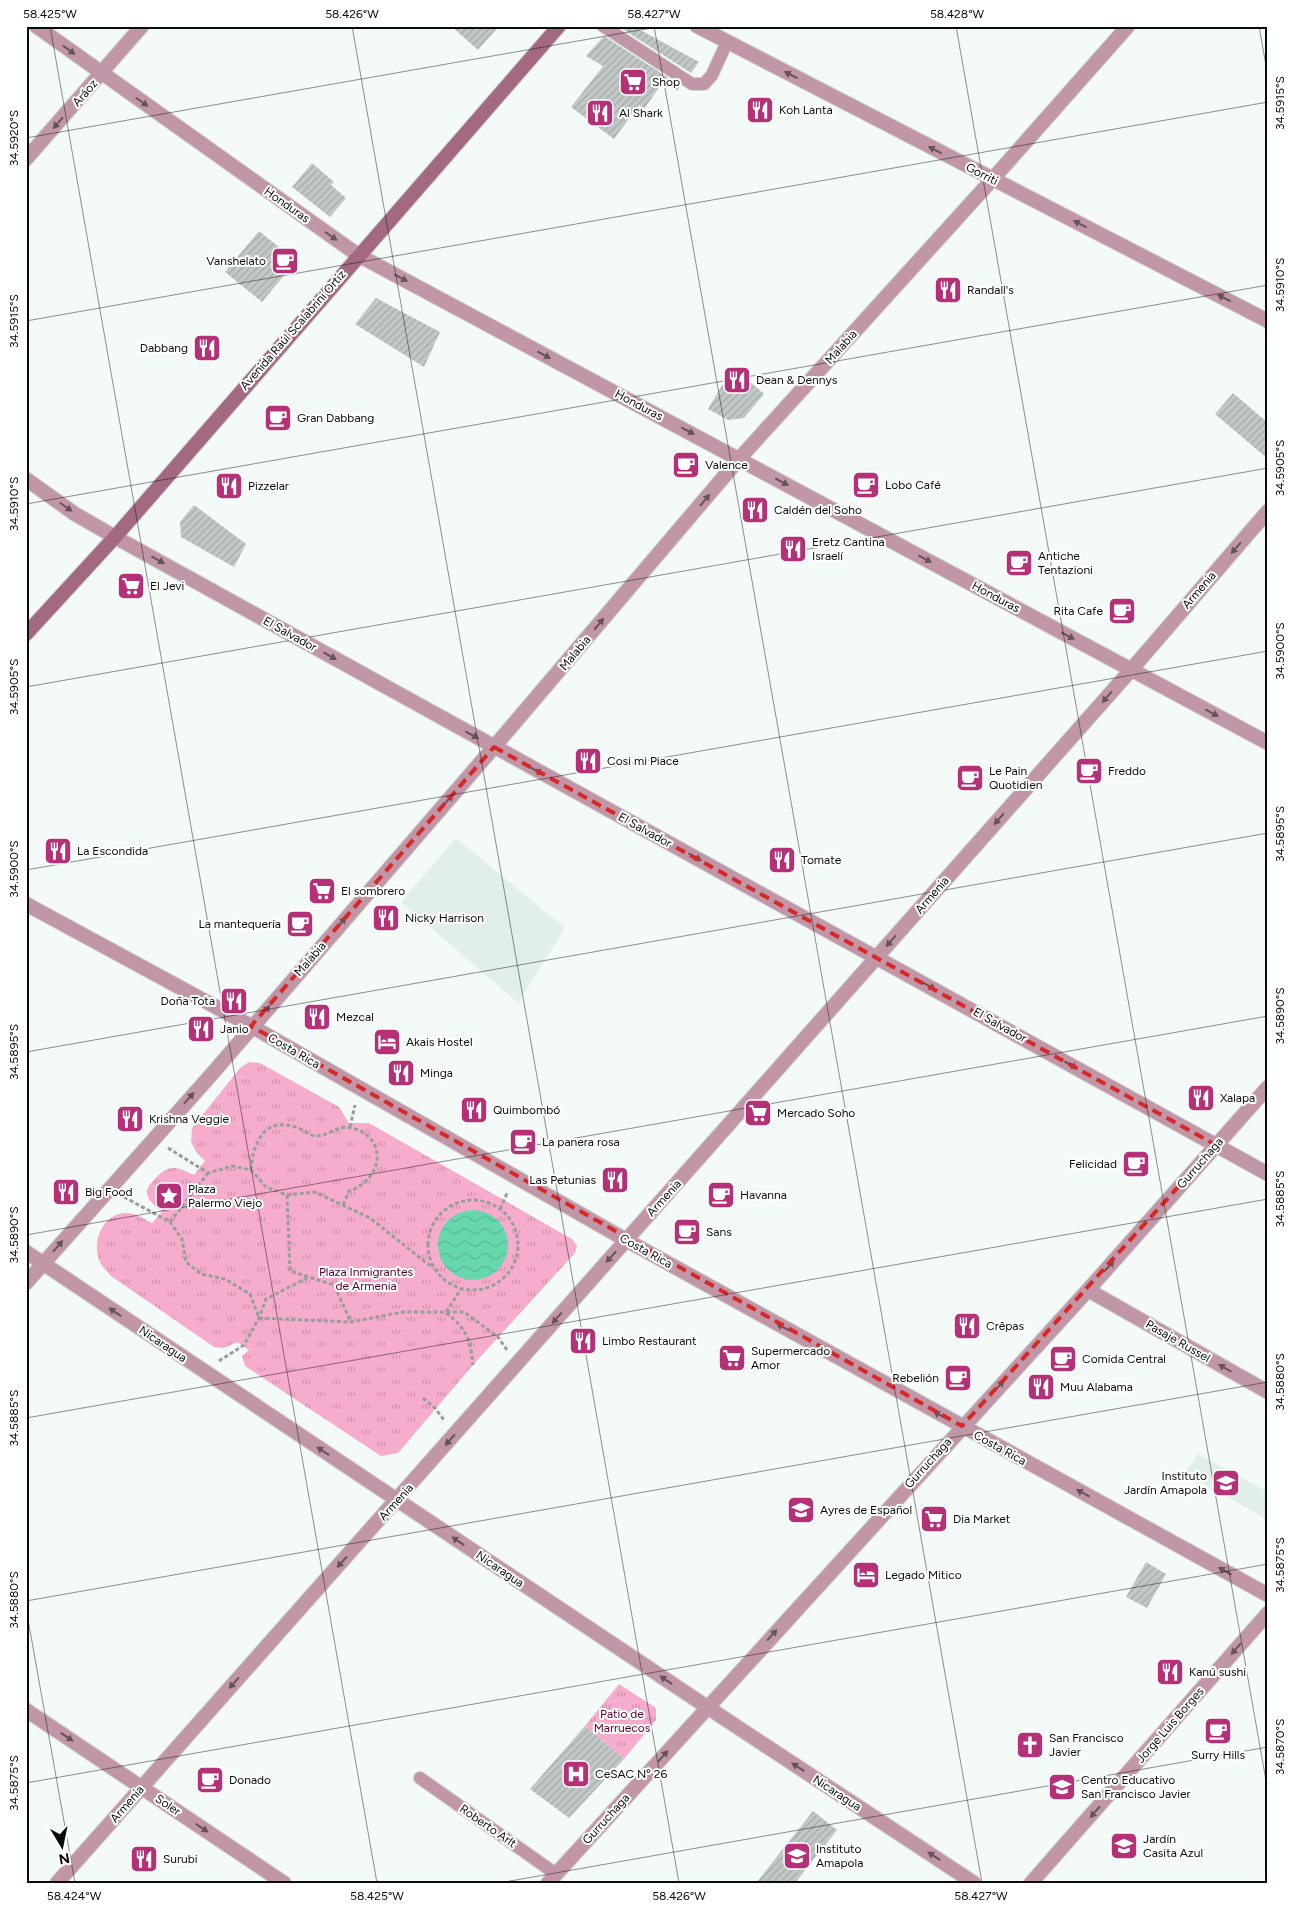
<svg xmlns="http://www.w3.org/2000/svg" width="1294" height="1909" viewBox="0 0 1294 1909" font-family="Figtree,sans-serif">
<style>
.built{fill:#e2efe9}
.grass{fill:url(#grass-tufts)}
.water{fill:url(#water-waves)}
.building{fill:url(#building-hatch)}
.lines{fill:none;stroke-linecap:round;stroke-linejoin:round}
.service-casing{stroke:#cfd4d1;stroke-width:14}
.minor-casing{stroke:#cfd4d1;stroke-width:16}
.tertiary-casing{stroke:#cfd4d1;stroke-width:16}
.secondary-casing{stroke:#cfd4d1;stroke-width:16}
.path{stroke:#999e9b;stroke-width:3;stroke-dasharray:4 2.5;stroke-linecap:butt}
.service{stroke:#c197a8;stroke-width:12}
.minor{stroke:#c197a8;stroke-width:14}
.tertiary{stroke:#c197a8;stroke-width:14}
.secondary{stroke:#a36882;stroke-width:14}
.oneway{fill:#66525a}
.marked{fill:none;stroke:#d62828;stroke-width:4;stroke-dasharray:10 6;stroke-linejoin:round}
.ticks{fill:none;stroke:#0a0c0b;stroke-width:1;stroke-opacity:0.45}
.labels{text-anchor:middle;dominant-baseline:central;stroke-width:4;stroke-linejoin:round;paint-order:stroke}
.poi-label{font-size:12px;fill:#0a0c0b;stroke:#fff;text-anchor:start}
.street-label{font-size:12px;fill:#0a0c0b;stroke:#fff}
.park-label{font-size:12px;fill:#540133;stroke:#fff}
.neatline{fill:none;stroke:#0a0c0b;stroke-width:2}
.ticks-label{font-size:12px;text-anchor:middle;fill:#0a0c0b}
</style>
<defs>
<pattern id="grass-tufts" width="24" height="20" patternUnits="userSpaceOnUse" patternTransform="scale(1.25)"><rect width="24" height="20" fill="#f6accc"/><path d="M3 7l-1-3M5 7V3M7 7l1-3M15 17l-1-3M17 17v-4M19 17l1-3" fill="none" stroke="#d293ae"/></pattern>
<pattern id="water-waves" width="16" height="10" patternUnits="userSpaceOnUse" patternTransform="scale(1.25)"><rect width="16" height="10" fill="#67d8ad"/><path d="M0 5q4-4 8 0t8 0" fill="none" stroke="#58b894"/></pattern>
<pattern id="building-hatch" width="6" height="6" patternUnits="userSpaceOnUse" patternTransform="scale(1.25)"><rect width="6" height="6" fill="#c2c8c5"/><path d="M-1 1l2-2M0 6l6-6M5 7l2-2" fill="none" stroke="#a5aba8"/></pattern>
</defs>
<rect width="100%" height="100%" fill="#f4faf7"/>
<path class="built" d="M456,838L565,928L518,1003L401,902Z
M1198,1454L1268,1492V1520L1184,1473Z"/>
<path class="grass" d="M249,1062L260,1063L339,1107L349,1123H369L572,1239L577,1246L575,1253L473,1365L398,1453L381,1456L245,1366L242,1356L249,1350L237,1342L224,1348L214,1347L111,1276C108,1272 103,1268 101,1264C90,1245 102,1213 126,1213C135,1213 144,1219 152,1223L162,1212C157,1207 148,1201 147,1194C146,1188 150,1184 154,1180C168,1164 175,1166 194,1175L205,1161L197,1153L191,1142L192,1128L240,1068Z
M619,1684L656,1708V1720L624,1759L585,1726Z"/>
<path class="water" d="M438 1245a35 35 0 1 1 70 0a35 35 0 1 1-70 0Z"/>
<path class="building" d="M451,26H499L478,50Z
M618,26H633L699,62L691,73Z
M604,36L681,86L677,91L663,82L644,109L639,105L614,139L571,107L603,66L586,56Z
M312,163L334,182L331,185L346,198L330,217L292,187Z
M259,231L296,261L262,302L225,272Z
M376,298L440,332L424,367L355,324Z
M733,367L764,394L744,418L728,420L708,409Z
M1233,393L1268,423V459L1215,414Z
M194,505L246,544L234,567L181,537L180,522Z
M1146,1562L1166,1574L1147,1608L1126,1597Z
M585,1726L624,1759L569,1818L530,1789Z
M813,1811L837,1830L795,1883H756Z"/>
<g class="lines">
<g class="service-casing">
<path id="service" d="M603,26L692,84H704L712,75L727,42
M420,1778L556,1874"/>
</g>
<g class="minor-casing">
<path id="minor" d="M697,26L1268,321
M26,159L142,26
M358,255L1268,743
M26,479L75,514L115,537L1268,1174
M26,904L251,1026L626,1240L1268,1595
M26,1252L707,1707L974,1883
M26,1283L211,1075L494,747L739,459L990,182L1128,26
M1088,1290L1268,1392
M26,1710L284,1883
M57,1883L1131,670L1268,511
M548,1883L1088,1290L1268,1087
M1031,1883L1268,1613"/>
</g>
<g class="tertiary-casing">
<path id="tertiary" d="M36,26L358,255"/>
</g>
<g class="secondary-casing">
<path id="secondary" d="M26,634L115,537L559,26"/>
</g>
<path class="path" d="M350,1127L355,1105
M168,1148L208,1173L232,1166L251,1170L266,1187L287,1195L315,1192L370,1218L433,1268
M251,1170C253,1142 265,1115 298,1128C304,1130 310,1136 316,1136C329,1136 338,1124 352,1128C389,1138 383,1180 349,1191L343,1205
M287,1195L290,1271L334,1285L351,1322
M124,1197L170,1222L182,1239L186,1262L201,1274L225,1279L250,1294L259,1318
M428 1245a45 45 0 1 1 90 0a45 45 0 1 1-90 0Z
M500,1209L508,1191
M170,1222L208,1173
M446,1312L461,1289
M446,1313C467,1329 470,1339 473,1365
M259,1318L351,1322L403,1312H464L498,1337L507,1350
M219,1361L244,1345L259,1318L266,1299L309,1277
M423,1398L435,1408L444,1420"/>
<use href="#service" class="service"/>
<use href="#minor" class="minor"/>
<use href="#tertiary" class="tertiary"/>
<use href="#secondary" class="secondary"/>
</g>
<defs><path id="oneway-solid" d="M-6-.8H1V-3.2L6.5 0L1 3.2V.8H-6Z" transform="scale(1.25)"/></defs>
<g class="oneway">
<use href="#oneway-solid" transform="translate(69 50) rotate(36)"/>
<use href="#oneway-solid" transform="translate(791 75) rotate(-153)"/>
<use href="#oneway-solid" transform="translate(142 102) rotate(35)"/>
<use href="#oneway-solid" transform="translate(58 123) rotate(131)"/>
<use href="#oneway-solid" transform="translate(935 150) rotate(-153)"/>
<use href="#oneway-solid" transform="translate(1080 224) rotate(-153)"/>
<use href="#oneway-solid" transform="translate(331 236) rotate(35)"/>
<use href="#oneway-solid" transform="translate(401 278) rotate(28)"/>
<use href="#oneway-solid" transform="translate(1224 298) rotate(-153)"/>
<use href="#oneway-solid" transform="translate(544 355) rotate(28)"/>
<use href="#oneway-solid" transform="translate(688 431) rotate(28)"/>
<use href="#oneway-solid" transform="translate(782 482) rotate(28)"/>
<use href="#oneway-solid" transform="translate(705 500) rotate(-50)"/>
<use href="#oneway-solid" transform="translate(66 507) rotate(35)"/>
<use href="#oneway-solid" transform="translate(1236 548) rotate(131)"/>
<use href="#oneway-solid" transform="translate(925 559) rotate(28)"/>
<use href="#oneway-solid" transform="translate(158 560) rotate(29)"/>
<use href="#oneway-solid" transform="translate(599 624) rotate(-50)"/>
<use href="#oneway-solid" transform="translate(1068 636) rotate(28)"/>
<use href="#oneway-solid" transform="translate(330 656) rotate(29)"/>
<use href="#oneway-solid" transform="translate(1107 697) rotate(131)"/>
<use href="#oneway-solid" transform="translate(1212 713) rotate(28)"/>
<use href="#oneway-solid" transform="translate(472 735) rotate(29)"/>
<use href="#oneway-solid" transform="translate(537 771) rotate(29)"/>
<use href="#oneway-solid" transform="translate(448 800) rotate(-49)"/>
<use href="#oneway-solid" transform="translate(999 819) rotate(131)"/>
<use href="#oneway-solid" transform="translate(695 857) rotate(29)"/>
<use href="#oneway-solid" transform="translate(341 923) rotate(-49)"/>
<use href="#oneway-solid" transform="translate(891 941) rotate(131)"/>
<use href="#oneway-solid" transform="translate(929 986) rotate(29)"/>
<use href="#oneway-solid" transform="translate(265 1011) rotate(-49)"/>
<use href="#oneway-solid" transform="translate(1071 1065) rotate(29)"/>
<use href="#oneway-solid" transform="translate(189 1098) rotate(-48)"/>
<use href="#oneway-solid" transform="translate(58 1246) rotate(-49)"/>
<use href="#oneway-solid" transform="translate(611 1257) rotate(132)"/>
<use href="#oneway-solid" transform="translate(1109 1266) rotate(-49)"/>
<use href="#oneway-solid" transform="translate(115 1312) rotate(-146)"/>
<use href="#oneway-solid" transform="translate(557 1318) rotate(131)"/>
<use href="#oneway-solid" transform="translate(783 1327) rotate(-151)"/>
<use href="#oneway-solid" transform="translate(1225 1368) rotate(-150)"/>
<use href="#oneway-solid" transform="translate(999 1386) rotate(-47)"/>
<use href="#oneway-solid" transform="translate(940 1415) rotate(-151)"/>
<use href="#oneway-solid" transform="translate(450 1440) rotate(131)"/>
<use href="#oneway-solid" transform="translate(323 1451) rotate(-146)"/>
<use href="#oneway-solid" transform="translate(1083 1493) rotate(-151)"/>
<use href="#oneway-solid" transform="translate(458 1541) rotate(-146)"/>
<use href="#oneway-solid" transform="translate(342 1562) rotate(132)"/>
<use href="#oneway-solid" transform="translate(1225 1571) rotate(-151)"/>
<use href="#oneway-solid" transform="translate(772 1635) rotate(-48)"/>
<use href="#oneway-solid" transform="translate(1236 1649) rotate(131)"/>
<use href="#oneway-solid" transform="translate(666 1680) rotate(-146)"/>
<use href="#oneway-solid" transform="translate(234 1683) rotate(132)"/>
<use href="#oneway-solid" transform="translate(67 1737) rotate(34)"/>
<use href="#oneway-solid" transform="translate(663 1756) rotate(-48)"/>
<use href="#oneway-solid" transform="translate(798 1767) rotate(-147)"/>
<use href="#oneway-solid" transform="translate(1095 1812) rotate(131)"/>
<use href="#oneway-solid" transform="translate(202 1828) rotate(34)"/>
<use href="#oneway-solid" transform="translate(934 1856) rotate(-147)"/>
</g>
<path class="marked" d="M494,747L1216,1145L962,1426L251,1026Z"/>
<path class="ticks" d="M50,26L377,1883M352,26L679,1883M654,26L982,1883M956,26L1268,1792M1259,26L1268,77M26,138L663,26M26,321L1268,102M26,504L1268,285M26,687L1268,468M26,870L1268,651M26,1052L1268,833M26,1235L1268,1016M26,1418L1268,1199M26,1601L1268,1382M26,1608L75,1883M26,1783L1268,1564M499,1883L1268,1747"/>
<defs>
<g id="supermarket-square" transform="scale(1.4375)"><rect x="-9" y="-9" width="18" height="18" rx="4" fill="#b43178" stroke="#fff"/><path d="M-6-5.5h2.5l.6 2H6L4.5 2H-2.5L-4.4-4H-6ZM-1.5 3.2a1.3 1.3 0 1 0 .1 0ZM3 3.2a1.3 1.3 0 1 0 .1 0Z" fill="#fff"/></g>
<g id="restaurant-square" transform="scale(1.4375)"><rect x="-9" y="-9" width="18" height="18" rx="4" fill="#b43178" stroke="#fff"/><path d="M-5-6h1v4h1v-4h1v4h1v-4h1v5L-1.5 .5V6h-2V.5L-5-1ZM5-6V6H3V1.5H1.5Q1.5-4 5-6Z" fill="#fff"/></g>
<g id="cafe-square" transform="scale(1.4375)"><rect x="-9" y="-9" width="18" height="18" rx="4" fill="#b43178" stroke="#fff"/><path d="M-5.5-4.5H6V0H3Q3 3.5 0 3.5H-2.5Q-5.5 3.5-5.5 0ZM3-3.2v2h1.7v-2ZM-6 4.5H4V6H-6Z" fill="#fff"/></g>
<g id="hotel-square" transform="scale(1.4375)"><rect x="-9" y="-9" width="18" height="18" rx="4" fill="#b43178" stroke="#fff"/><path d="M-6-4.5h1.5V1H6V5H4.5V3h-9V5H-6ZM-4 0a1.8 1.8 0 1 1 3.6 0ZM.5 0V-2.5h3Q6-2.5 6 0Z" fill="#fff"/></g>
<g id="sight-square" transform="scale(1.4375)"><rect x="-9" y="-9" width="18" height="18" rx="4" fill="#b43178" stroke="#fff"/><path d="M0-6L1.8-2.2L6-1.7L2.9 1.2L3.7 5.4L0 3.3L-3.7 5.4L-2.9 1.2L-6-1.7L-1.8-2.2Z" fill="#fff"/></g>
<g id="school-square" transform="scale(1.4375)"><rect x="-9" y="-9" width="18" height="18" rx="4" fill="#b43178" stroke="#fff"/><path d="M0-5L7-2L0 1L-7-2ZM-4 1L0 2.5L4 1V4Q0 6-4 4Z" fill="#fff"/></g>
<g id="university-square" transform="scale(1.4375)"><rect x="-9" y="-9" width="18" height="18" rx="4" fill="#b43178" stroke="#fff"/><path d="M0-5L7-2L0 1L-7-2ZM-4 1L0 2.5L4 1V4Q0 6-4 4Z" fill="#fff"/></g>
<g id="church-square" transform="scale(1.4375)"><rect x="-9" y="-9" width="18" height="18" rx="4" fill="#b43178" stroke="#fff"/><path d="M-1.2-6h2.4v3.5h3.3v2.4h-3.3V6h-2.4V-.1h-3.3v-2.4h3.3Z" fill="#fff"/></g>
<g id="hospital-square" transform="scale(1.4375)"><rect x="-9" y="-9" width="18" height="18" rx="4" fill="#b43178" stroke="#fff"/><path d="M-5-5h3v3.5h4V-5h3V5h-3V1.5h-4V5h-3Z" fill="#fff"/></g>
</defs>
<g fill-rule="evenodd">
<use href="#supermarket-square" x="633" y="82"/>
<use href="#restaurant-square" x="760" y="110"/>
<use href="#restaurant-square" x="600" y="113"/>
<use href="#cafe-square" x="285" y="261"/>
<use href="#restaurant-square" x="948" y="290"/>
<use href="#restaurant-square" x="207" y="348"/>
<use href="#restaurant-square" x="737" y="380"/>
<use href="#cafe-square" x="278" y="418"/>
<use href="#cafe-square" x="686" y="465"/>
<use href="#cafe-square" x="866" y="485"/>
<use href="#restaurant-square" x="229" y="486"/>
<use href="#restaurant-square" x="755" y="510"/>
<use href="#restaurant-square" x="793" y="549"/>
<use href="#cafe-square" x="1019" y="563"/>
<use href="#supermarket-square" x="131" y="586"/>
<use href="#cafe-square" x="1122" y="611"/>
<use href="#restaurant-square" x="588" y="761"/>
<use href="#cafe-square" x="1089" y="771"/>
<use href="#cafe-square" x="970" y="778"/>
<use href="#restaurant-square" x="58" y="851"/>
<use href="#restaurant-square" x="782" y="860"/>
<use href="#supermarket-square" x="322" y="891"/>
<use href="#restaurant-square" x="386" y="918"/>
<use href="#cafe-square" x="300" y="924"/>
<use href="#restaurant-square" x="234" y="1001"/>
<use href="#restaurant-square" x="317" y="1017"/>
<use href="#restaurant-square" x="201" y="1029"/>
<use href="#hotel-square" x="387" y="1042"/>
<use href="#restaurant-square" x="401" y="1073"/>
<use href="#restaurant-square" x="1201" y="1098"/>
<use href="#restaurant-square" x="474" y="1110"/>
<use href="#supermarket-square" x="758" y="1113"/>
<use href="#restaurant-square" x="130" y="1119"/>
<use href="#cafe-square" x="523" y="1142"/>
<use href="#cafe-square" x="1136" y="1164"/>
<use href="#restaurant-square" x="615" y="1180"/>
<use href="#restaurant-square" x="66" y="1192"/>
<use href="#cafe-square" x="721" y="1195"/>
<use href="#sight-square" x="169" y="1196"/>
<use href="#cafe-square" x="687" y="1232"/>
<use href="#restaurant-square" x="967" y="1326"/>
<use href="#restaurant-square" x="583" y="1341"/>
<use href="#supermarket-square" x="732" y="1358"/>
<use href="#cafe-square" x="1063" y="1359"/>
<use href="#cafe-square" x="958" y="1378"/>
<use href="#restaurant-square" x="1041" y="1387"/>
<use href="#school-square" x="1226" y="1483"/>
<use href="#university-square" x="801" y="1510"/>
<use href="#supermarket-square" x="934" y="1519"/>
<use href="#hotel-square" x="866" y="1575"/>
<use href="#restaurant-square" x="1170" y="1672"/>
<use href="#cafe-square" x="1218" y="1731"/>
<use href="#church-square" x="1030" y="1745"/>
<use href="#hospital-square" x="576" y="1774"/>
<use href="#cafe-square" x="210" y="1780"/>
<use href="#school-square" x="1062" y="1787"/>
<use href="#school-square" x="1124" y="1846"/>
<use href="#school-square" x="797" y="1856"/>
<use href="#restaurant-square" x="144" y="1859"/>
</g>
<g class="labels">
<g class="poi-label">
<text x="652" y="82">Shop</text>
<text x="779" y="110">Koh Lanta</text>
<text x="619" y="113">Al Shark</text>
<text x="266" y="261" text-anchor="end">Vanshelato</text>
<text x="967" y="290">Randall's</text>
<text x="188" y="348" text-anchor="end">Dabbang</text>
<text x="756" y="380">Dean &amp; Dennys</text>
<text x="297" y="418">Gran Dabbang</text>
<text x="705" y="465">Valence</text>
<text x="885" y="485">Lobo Café</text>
<text x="248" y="486">Pizzelar</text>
<text x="774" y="510">Caldén del Soho</text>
<text x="812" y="542">Eretz Cantina<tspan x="812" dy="14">Israelí</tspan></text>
<text x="1038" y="556">Antiche<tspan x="1038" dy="14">Tentazioni</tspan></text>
<text x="150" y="586">El Jevi</text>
<text x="1103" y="611" text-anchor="end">Rita Cafe</text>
<text x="607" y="761">Cosi mi Piace</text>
<text x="989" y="771">Le Pain<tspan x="989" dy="14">Quotidien</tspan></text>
<text x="1108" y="771">Freddo</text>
<text x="77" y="851">La Escondida</text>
<text x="801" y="860">Tomate</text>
<text x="341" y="891">El sombrero</text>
<text x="405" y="918">Nicky Harrison</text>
<text x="281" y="924" text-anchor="end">La mantequería</text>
<text x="215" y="1001" text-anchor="end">Doña Tota</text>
<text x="336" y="1017">Mezcal</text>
<text x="220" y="1029">Janio</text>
<text x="406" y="1042">Akais Hostel</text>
<text x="420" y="1073">Minga</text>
<text x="1220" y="1098">Xalapa</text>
<text x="493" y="1110">Quimbombó</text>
<text x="777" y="1113">Mercado Soho</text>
<text x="149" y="1119">Krishna Veggie</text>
<text x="542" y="1142">La panera rosa</text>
<text x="1117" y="1164" text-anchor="end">Felicidad</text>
<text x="596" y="1180" text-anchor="end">Las Petunias</text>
<text x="188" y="1189">Plaza<tspan x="188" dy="14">Palermo Viejo</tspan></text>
<text x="85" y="1192">Big Food</text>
<text x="740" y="1195">Havanna</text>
<text x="706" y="1232">Sans</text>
<text x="986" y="1326">Crêpas</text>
<text x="602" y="1341">Limbo Restaurant</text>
<text x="751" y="1351">Supermercado<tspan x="751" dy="14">Amor</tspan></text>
<text x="1082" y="1359">Comida Central</text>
<text x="939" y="1378" text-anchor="end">Rebelión</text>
<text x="1060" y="1387">Muu Alabama</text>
<text x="1207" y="1476" text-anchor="end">Instituto<tspan x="1207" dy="14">Jardín Amapola</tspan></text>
<text x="820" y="1510">Ayres de Español</text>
<text x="953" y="1519">Dia Market</text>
<text x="885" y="1575">Legado Mitico</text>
<text x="1189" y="1672">Kanú sushi</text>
<text x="1049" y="1738">San Francisco<tspan x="1049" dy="14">Javier</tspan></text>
<text x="1218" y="1755" text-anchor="middle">Surry Hills</text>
<text x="595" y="1774">CeSAC Nº 26</text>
<text x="229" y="1780">Donado</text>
<text x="1081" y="1780">Centro Educativo<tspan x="1081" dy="14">San Francisco Javier</tspan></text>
<text x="1143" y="1839">Jardín<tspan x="1143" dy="14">Casita Azul</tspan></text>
<text x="816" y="1849">Instituto<tspan x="816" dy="14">Amapola</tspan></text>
<text x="163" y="1859">Surubi</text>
</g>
<g class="street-label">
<text transform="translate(85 93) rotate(-49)">Aráoz</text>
<text transform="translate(982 174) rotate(27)">Gorriti</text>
<text transform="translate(287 205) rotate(35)">Honduras</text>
<text transform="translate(293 330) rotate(-49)">Avenida Raúl Scalabrini Ortiz</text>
<text transform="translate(841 347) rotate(-48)">Malabia</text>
<text transform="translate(639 405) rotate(28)">Honduras</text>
<text transform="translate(1199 590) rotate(-49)">Armenia</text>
<text transform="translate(996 597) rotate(28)">Honduras</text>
<text transform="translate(290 634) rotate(29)">El Salvador</text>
<text transform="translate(575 653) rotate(-50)">Malabia</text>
<text transform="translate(645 830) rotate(29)">El Salvador</text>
<text transform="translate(932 895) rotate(-49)">Armenia</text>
<text transform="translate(310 959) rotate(-49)">Malabia</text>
<text transform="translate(1000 1025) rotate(29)">El Salvador</text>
<text transform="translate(294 1051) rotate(30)">Costa Rica</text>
<text transform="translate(1200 1163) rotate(-49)">Gurruchaga</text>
<text transform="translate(664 1198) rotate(-48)">Armenia</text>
<text transform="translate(646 1251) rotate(29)">Costa Rica</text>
<text transform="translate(1178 1341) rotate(30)">Pasaje Russel</text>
<text transform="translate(163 1344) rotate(34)">Nicaragua</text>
<text transform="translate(1000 1448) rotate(29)">Costa Rica</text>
<text transform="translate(928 1463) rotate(-48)">Gurruchaga</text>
<text transform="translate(396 1502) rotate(-48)">Armenia</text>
<text transform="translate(500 1569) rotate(34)">Nicaragua</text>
<text transform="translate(1170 1725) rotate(-49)">Jorge Luis Borges</text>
<text transform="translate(837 1793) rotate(33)">Nicaragua</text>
<text transform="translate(127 1804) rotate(-49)">Armenia</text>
<text transform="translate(168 1805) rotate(34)">Soler</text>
<text transform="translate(606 1819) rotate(-48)">Gurruchaga</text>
<text transform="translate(488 1826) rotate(35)">Roberto Arlt</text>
</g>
<g class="park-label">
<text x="366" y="1272">Plaza Inmigrantes<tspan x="366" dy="14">de Armenia</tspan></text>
<text x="622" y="1714">Patio de<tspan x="622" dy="14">Marruecos</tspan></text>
</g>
</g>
<rect width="1294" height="1909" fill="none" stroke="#ffffff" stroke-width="55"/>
<g transform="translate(62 1846) rotate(170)" stroke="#ffffff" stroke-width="4" paint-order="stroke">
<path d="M0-4L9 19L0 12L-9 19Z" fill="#0a0c0b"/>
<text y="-8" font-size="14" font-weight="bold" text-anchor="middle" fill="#0a0c0b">N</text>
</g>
<rect x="28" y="28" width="1238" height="1854" class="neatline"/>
<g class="ticks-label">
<text x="50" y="18">58.425°W</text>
<text x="352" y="18">58.426°W</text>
<text x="654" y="18">58.427°W</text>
<text x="957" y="18">58.428°W</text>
<text transform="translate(1280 103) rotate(-90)" y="4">34.5915°S</text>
<text transform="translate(14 138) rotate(-90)" y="4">34.5920°S</text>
<text transform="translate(1280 285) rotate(-90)" y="4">34.5910°S</text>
<text transform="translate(14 321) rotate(-90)" y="4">34.5915°S</text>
<text transform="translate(1280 468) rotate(-90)" y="4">34.5905°S</text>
<text transform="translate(14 504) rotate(-90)" y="4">34.5910°S</text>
<text transform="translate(1280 651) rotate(-90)" y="4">34.5900°S</text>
<text transform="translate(14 687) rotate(-90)" y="4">34.5905°S</text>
<text transform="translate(1280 834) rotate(-90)" y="4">34.5895°S</text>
<text transform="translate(14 869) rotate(-90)" y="4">34.5900°S</text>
<text transform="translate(1280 1016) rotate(-90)" y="4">34.5890°S</text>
<text transform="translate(14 1052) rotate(-90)" y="4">34.5895°S</text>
<text transform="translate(1280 1199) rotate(-90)" y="4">34.5885°S</text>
<text transform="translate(14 1235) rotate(-90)" y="4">34.5890°S</text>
<text transform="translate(1280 1382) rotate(-90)" y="4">34.5880°S</text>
<text transform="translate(14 1418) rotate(-90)" y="4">34.5885°S</text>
<text transform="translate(1280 1565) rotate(-90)" y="4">34.5875°S</text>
<text transform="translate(14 1600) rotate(-90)" y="4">34.5880°S</text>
<text transform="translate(1280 1747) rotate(-90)" y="4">34.5870°S</text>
<text transform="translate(14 1783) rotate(-90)" y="4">34.5875°S</text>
<text x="74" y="1900">58.424°W</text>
<text x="377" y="1900">58.425°W</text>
<text x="679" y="1900">58.426°W</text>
<text x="981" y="1900">58.427°W</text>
</g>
</svg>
